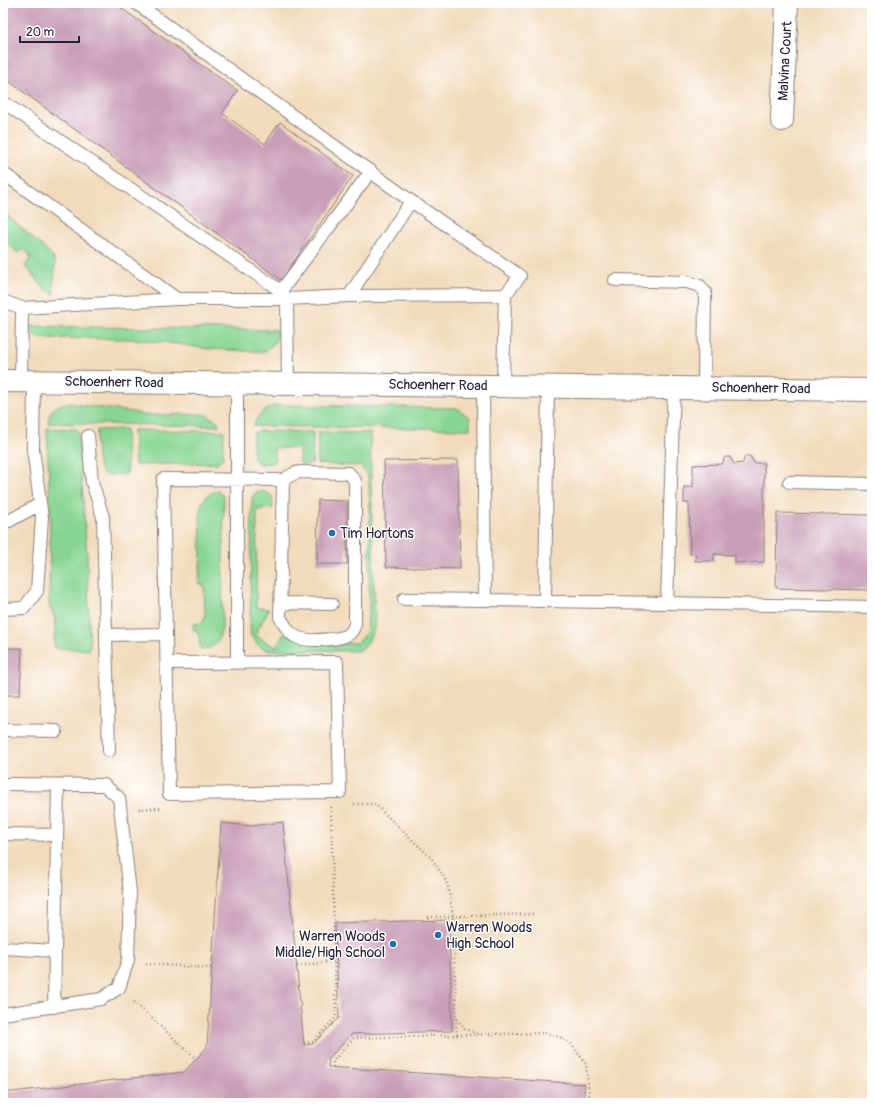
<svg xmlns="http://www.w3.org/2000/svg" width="875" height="1106" viewBox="0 0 875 1106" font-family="Pangolin,sans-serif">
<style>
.green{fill:#88d593;stroke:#557c67}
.building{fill:#c99db6}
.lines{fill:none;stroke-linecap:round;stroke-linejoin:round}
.lane-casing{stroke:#8a7e7c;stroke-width:14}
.street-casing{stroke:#8a7e7c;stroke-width:24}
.secondary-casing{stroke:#8a7e7c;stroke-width:24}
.path{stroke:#8a7e7c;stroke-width:2.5;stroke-dasharray:1 3;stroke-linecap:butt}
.lane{stroke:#fff;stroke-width:12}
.street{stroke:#fff;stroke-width:22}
.secondary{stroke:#fff;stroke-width:22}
.poi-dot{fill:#1f6fb2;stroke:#fff;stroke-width:1.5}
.labels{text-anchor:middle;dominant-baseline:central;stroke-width:3;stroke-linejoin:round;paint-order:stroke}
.street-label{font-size:14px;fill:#22223b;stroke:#fff}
.poi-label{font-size:14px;fill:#22223b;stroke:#fff;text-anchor:start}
</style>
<rect width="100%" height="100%" fill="#fff"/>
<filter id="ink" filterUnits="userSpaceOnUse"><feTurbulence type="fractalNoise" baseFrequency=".025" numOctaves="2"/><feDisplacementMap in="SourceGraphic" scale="8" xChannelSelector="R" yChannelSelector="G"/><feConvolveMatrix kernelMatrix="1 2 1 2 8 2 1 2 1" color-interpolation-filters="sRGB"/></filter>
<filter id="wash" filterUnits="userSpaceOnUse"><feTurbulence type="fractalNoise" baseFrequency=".012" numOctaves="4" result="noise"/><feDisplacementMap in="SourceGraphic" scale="16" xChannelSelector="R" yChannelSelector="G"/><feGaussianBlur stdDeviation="0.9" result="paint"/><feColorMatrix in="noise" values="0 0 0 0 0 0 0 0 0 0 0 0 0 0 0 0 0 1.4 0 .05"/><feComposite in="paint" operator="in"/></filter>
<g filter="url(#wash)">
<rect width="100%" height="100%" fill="#f2dbbc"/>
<path class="green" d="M3,212L52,255L55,263L53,295L44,288L25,266L31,257L24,249L18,253L3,239L6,236L3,233Z
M29,326L277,330L278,334L274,343L265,352L209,349L171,343L133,339L39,338L33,334Z
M67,403L139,413L140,415L204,414L217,421L219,426L48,423C49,410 54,406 67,403Z
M279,405L457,408L470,418V429L253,426C258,414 266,407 279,405Z
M47,428L78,429L87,556L90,650L54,648L55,619L49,605L50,519Z
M126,429L127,474L105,475C94,465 96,444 97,430Z
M133,430L224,431L223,458L217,463L135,465Z
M259,431L313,432L312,464L302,465L299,460V448H274L275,460L273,463L259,464L253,458V433Z
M318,432L370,433L375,627L366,646L359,651L266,650L258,645L251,636L250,628L252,498L255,493C262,491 267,491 272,496L273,508L257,510L256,607L269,609L255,635L276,647L283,635L285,634L331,644L356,643L362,639L366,633L369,610L370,507L368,475L360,466L317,464Z
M218,490L224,497L222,629C219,640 215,650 201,649C197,640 203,635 193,629V625L196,623L201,624L205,616L204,586L199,583L201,552L200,510C202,499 207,494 218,490Z"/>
<g id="blocks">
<path class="building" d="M3,3H114L238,91L222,113L265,144L280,122L353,176L281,280L3,77Z
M745,456H750L754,463H764V562L735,563V555L714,554V561H695L696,554H690L689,503H684V487H693V465L722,464L725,457H730L734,464L743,463Z
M458,460L460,569L386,567L384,461Z
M318,500L347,501V564H317Z
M777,513L872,515V590L776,588Z
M3,648H22L20,695H3Z
M283,822L304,1045L313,1044L339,1018L335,923L449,920L452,1031L352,1034L329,1058L328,1067L585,1084L583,1103H3V1093L184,1072L207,1047L221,823L251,826Z"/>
</g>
</g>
<g filter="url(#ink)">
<use href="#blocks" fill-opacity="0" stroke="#8a7e7c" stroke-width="1"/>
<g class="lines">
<g class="lane-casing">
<path id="lane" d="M136,3L411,201L520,276L505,295
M3,102L281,291L287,299L288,383
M3,173L177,299H287L349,296L505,295L503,385
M615,280L687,282L700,286L705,292L704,387
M281,291L371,171
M349,296L411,201
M3,301L22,308L21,381
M22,308L177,299
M674,387L667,603L872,607
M88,436L92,482L103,517L109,751
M789,482L872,484
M3,521H9L40,504
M404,599L485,600L483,385
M485,600L667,603
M545,601L548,386
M281,603L332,604
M3,609L24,608L37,591L42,517L33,449L34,381
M106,635L166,634
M167,663L337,662L340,792L169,794L163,479L283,480L295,473L301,472L349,473L355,481V624C354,627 352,632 349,634C341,640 312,641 302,639C291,637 285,626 280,617L283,480
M237,663V383
M3,730L56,731
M3,784L104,785L119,798L130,892L128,960L119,988L101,999L3,1014
M3,834L57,835
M3,948L55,951
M54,1007L58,785"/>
</g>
<g class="street-casing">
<path id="street" d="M782,120L787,3"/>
</g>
<g class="secondary-casing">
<path id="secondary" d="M3,381L872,390"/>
</g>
<path class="path" d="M139,809L162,808
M428,921V917L534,914
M146,964L213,968
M297,966L335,961
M134,1002L196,1059
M457,1019L465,1029L476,1033
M457,1035L543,1033L560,1037L572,1045L586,1064L590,1103
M304,1043L313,1042L336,1017L331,807
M333,1067V1061L354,1038L457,1035L453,916L448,887L444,877L431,858L378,807L373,804H351"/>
<use href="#lane" class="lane"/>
<use href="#street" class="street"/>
<use href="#secondary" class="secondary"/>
</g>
</g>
<g class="poi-dot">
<circle cx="332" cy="533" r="4"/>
<circle cx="438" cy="935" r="4"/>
<circle cx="393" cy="944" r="4"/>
</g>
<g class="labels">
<g class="street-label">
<text transform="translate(785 61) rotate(-87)">Malvina Court</text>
<text transform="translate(114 382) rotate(1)">Schoenherr Road</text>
<text transform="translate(438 385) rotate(1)">Schoenherr Road</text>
<text transform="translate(761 388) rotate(1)">Schoenherr Road</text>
</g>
<g class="poi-label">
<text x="340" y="533">Tim Hortons</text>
<text x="446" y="927">Warren Woods<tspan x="446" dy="16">High School</tspan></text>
<text x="385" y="936" text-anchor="end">Warren Woods<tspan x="385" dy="16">Middle/High School</tspan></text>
</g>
</g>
<rect width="875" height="1106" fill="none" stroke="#fff" stroke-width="16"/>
<path d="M20 36v6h59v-6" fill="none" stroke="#22223b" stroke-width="2"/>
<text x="26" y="36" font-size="12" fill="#22223b" stroke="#ffffff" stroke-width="3" paint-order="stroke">20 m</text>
</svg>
